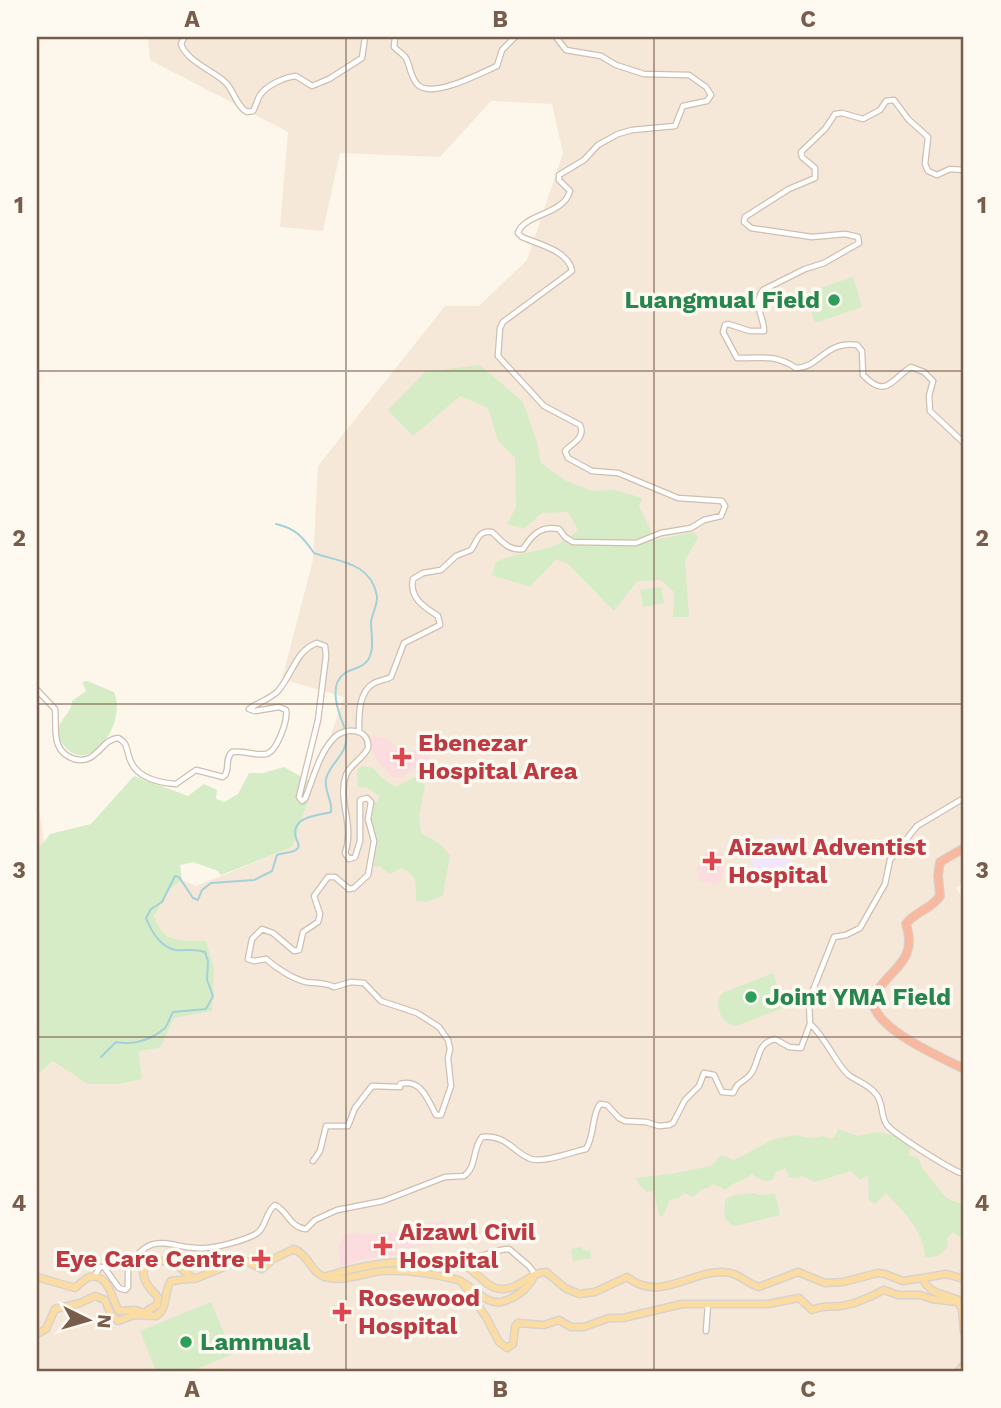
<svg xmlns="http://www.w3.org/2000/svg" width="1001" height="1408" viewBox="0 0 1001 1408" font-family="'Work Sans',sans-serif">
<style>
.residential{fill:#f5e8d8}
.education{fill:#f3e6fa}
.medical{fill:#fbdde0}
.green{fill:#d5ecc7}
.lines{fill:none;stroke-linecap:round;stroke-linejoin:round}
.stream{stroke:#a4d0da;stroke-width:2}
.minor-casing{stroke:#d0beaf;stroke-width:7}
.major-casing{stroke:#d9d2cd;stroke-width:9}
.highway-casing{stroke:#d9d2cd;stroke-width:10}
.minor{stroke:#fff;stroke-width:4.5}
.major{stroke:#fbdda3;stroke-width:6}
.highway{stroke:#f7baa1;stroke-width:8}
.grid{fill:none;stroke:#795d4c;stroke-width:2;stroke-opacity:0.55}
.leisure-dot{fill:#2e9e5b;stroke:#fffaf1;stroke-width:2.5}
.health-dot{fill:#e0444e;stroke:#fffaf1;stroke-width:2.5}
.labels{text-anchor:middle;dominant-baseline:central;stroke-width:7;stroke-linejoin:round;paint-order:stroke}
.leisure-label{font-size:24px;font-weight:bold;fill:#27864d;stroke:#fffaf1;text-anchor:start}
.health-label{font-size:24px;font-weight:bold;fill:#be3a42;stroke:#fffaf1;text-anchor:start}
.neatline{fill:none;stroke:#795d4c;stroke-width:2.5}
.grid-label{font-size:23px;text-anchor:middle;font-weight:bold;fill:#795d4c}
</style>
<rect width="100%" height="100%" fill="#fdf6ea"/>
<path class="residential" d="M148,37H964V883L956,888L964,900V1371H37V1075L53,1061L89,1084L142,1079L139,1051L160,1048L174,1018L173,939L159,930L154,916L171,888L182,880L196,886L292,847L344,697L282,679L313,560L318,466L445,306H479L527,260L563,153L552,104L491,101L440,157L340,153L323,231L280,227L288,132L150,60Z
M37,797L44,842L37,848Z"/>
<path class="education" d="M783,836L792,859L789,886L750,883L751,856H769L770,838Z"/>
<path class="medical" d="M373,736L388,739L405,754L423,747L430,759L400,778L391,776L374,756L370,743Z
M706,852L724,853L722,879L716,884L699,882L696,869Z
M445,1220L447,1242L404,1249V1254L365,1259L341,1266L338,1249L343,1236L358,1232L363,1235L387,1232L416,1224Z"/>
<path class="green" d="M853,277L862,307L815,323L805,293Z
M480,365L523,402L537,442L541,463L566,481L592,491L615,490L642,498L639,506L655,540L694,532L698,538L685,560L689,617H673L674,592L661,580L637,581L614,611L568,564L556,559L530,587L492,575L496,562C516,552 538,553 558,544C565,540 572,535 578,530L568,512L542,513L524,529L507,524L516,507L515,458L498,441L488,408L460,396L413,436L388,410L425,372Z
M661,587L664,603L643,607L640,590Z
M87,681L114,692C127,721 93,773 67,749C63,745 59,740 58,735C56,721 72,714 72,701L86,691L82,682Z
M362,766L373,768L383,779L395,787L416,777L425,785L419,817L421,833L439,843L450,855L443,895L427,902L416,901C415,884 420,876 401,868L389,874L381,867L374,866L376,837L369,818L372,800L377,803L379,796L368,788L358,787L357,770Z
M284,767L314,784L292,847L221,875L218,871L193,862L180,865L182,880L171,888L154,916C163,944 181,940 206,941L214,969L212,1011L174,1018L160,1048L139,1051L142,1079L119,1084H88L53,1061L37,1075V848L44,842L50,834L91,824L134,776L188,796L204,784L217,790L216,799L224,802L238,794L249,773H263Z
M773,973L785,1007L736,1026C722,1024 719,1014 718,1001L722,993Z
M838,1129L858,1136L877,1132L893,1135L911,1144L909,1155L918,1158L923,1169L946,1198L964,1205L962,1217L964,1220V1240L953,1232L947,1238L948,1247L938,1256L925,1258C924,1230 904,1213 886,1193L875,1204L869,1200L868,1175L860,1180L851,1171L815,1182L802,1176L796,1178L789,1177L785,1168L776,1172L773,1180C765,1182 758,1180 752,1174C743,1181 733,1182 726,1190L713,1184L709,1188L702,1189L693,1197L684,1193L679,1198L670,1200L663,1216H659L654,1191L647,1192L639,1185L636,1178L671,1174L711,1166L721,1155L734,1160L774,1139L796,1135L809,1138L824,1136L830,1139L835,1137Z
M755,1193L758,1195L775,1194L780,1215L735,1226C723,1223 723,1210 726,1199L735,1195Z
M581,1247L585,1251L590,1250L591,1258L573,1261L571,1249Z
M211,1302L233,1354L192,1371H156L140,1331Z"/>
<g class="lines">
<path class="stream" d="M276,524C295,528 303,537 314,553C339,562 371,562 377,596C378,604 372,614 371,622C371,634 375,649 368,660C362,669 352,668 345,673C327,685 339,714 345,729
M101,1057L116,1042C134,1045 151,1040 165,1028C168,1024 170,1017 173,1012L206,1009L213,996L207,980L208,961L205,952C194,948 187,951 176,950C161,948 151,931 146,918L151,909L162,902L175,876L179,877L193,898L198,900L202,890L211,883L254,880L272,871L277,855C283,852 294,854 298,848C300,844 297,842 296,838C290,816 318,816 331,812C333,801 324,792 326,779C330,762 349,754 346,734"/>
<g class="minor-casing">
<path id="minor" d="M184,37L181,44C186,60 211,70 224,81C234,89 235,105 247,112L253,111C256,106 257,100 260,95C267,85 285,77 296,76L312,86L329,79L362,58L365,37
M395,37L394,47C398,51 403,54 406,58C410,66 411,78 417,84C431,100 481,73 497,66L502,50L515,37
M964,170L950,169L937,175L928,171L925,164L928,137L908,119L894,100L886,101L880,110L863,119L842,113L835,114L825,129L801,152L802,157L815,168V178L789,189L745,217L744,222L751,228L812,237L845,234L858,237L859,243L824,263L805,269L763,290C752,305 764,316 764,331H750L728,324L725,325L723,332L737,358C761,359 773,353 796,368C821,367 824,341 857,345L862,351L863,375C886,399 891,380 911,367L924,372L933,381L929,396L930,411L964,443
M37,690L55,709C57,728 50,751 74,759C82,761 89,760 95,754C103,748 107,739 118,738C129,743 126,752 131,762C138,778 160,783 176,784L196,770L223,777C231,771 224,759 232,752C243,750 255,756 266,754C277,752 288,720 286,710L279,707L255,711L249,709C258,702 269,700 278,691C292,675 296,650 317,643L325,646L326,656L318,720L299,797L302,801L305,799C313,779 319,754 333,739C344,726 370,728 368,748C363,759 350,764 346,775C337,800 355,825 345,853L349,859L355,857L360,841V800L367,798L371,802L368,819L374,841L368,875L354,888L349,889L335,877H328L314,896L320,914L318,922L303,932L299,950L294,951L273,933L262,929L252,939L248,959L254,961L266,959C276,968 293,979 306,982C317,984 324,982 334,987L351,982L364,983L381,1001L417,1013L439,1027L448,1040L450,1049L448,1058L451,1086L441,1115H436C428,1100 421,1078 400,1084V1087L372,1086L355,1108L348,1126H326L320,1151L313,1161
M359,731C359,716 358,692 374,683C380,680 386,680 391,677L404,643L440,625L438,616C424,607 409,598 413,579L423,573L441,570L456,556L471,550C478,540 478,530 492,532C502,541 508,551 523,549C532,535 541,525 559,529L565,537L573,542L636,543L661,533L691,528L704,520L721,516L725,506L722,501L678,498L618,473L592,471L568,458L565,451C572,443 586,438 580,425L544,406L498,356L500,328L503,322L572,271C569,251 538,244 522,237L518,233C523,214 564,215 570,191L559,180V175L584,160L598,145L618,134L632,130L675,126L683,106L707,101L711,95L706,87L689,75L644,74L616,65L601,56L566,50L556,37
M810,1024L809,1003L811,995L834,937L846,935L860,928L885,884L890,860L917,826L964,798
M445,1260C456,1258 464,1258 475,1257C487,1256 496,1249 509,1249L529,1266L535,1274
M94,1277L100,1267H104L119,1288L125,1290L128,1287V1267C154,1226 171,1251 206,1248C219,1247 242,1241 254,1235C266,1230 265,1212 275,1205C288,1211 290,1228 306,1229L315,1220L337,1210L383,1201L445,1177L464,1176C477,1167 472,1149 482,1137C509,1135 513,1153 531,1159C544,1163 572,1152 586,1149C595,1135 591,1116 600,1104L607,1105L619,1118L625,1121L646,1122L659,1126L669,1125L673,1123L685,1100L699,1086L704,1073L714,1075L722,1092L733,1093C739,1080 740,1085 749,1076C761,1064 754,1044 775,1039L789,1047L801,1048L810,1024C826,1037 837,1067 850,1076C859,1082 869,1085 876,1094C884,1103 880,1116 887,1125C894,1134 952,1171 964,1174
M706,1331L708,1304"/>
</g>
<g class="major-casing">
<path id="major" d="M37,1277L75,1288C79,1285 84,1279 89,1277C109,1272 112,1301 119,1311L135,1310L145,1313
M324,1277C362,1265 393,1260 432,1262C441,1263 451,1262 460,1264C476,1268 484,1288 501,1289C519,1290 530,1272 546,1272L565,1288L579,1294L595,1292L627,1277C659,1303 690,1271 723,1272C738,1272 746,1283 759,1287L798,1272L825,1283L843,1282L878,1273L885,1274L903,1281L923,1278C929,1297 950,1293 964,1303
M923,1278L946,1274L964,1279
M461,1281L486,1317L499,1342L507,1348L513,1344L515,1327L518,1323L544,1325L559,1320L571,1327H584L609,1318H623L682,1304H768L799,1298L812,1310C828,1303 833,1309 846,1305C858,1303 872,1296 884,1290L898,1295H920L932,1299L957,1302L962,1308L964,1332
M149,1315L148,1310L157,1305L158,1297C150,1289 138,1277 146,1265L162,1261H172L194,1279
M37,1334L46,1329L55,1309L80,1303L95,1296L105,1300L111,1315L118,1321L134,1315L156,1316C169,1308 163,1292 171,1281L197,1278L239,1261H246L262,1269L273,1259L294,1249C309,1255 311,1273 325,1277C343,1283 365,1272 384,1271C405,1270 433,1274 454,1279C471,1282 483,1305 501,1302C515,1299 529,1288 534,1276
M959,1371L964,1365"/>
</g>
<g class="highway-casing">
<path id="highway" d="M964,848L940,862L938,875L940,896C931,910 915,911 906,924C920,966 882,970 873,1002C876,1030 941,1057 964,1069"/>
</g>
<use href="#minor" class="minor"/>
<use href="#major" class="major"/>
<use href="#highway" class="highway"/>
</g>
<path class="grid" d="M346,37V1371M654,37V1371M37,371H964M37,704H964M37,1037H964"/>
<g class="leisure-dot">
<circle cx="834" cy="300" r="7"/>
<circle cx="751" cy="997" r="7"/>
<circle cx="186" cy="1342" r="7"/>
</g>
<g class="health-dot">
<path d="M398.5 746.5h7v7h7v7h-7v7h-7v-7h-7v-7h7z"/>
<path d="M708.5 850.5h7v7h7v7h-7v7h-7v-7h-7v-7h7z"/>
<path d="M379.5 1235.5h7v7h7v7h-7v7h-7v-7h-7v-7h7z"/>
<path d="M257.5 1248.5h7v7h7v7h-7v7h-7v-7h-7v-7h7z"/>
<path d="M338.5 1301.5h7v7h7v7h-7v7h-7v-7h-7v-7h7z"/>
</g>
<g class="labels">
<g class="leisure-label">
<text x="820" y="300" text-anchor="end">Luangmual Field</text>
<text x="765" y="997">Joint YMA Field</text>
<text x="200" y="1342">Lammual</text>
</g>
<g class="health-label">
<text x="418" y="743">Ebenezar<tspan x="418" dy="28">Hospital Area</tspan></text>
<text x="728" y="847">Aizawl Adventist<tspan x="728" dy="28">Hospital</tspan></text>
<text x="399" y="1232">Aizawl Civil<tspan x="399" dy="28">Hospital</tspan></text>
<text x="245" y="1259" text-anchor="end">Eye Care Centre</text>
<text x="358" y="1298">Rosewood<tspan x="358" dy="28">Hospital</tspan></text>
</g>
</g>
<rect width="1001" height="1408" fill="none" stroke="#fffaf1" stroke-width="77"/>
<g transform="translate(88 1320) rotate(95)" stroke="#fffaf1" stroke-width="5" paint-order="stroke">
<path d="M0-5L12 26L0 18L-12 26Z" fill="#795d4c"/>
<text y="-10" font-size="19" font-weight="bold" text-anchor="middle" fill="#795d4c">N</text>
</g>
<rect x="38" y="38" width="924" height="1332" class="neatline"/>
<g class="grid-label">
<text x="192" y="27">A</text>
<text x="500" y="27">B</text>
<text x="808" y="27">C</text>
<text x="19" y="213">1</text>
<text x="982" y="213">1</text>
<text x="19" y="546">2</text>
<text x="982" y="546">2</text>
<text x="19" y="878">3</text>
<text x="982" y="878">3</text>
<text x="19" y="1211">4</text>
<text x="982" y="1211">4</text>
<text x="192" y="1397">A</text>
<text x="500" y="1397">B</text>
<text x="808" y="1397">C</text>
</g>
</svg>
